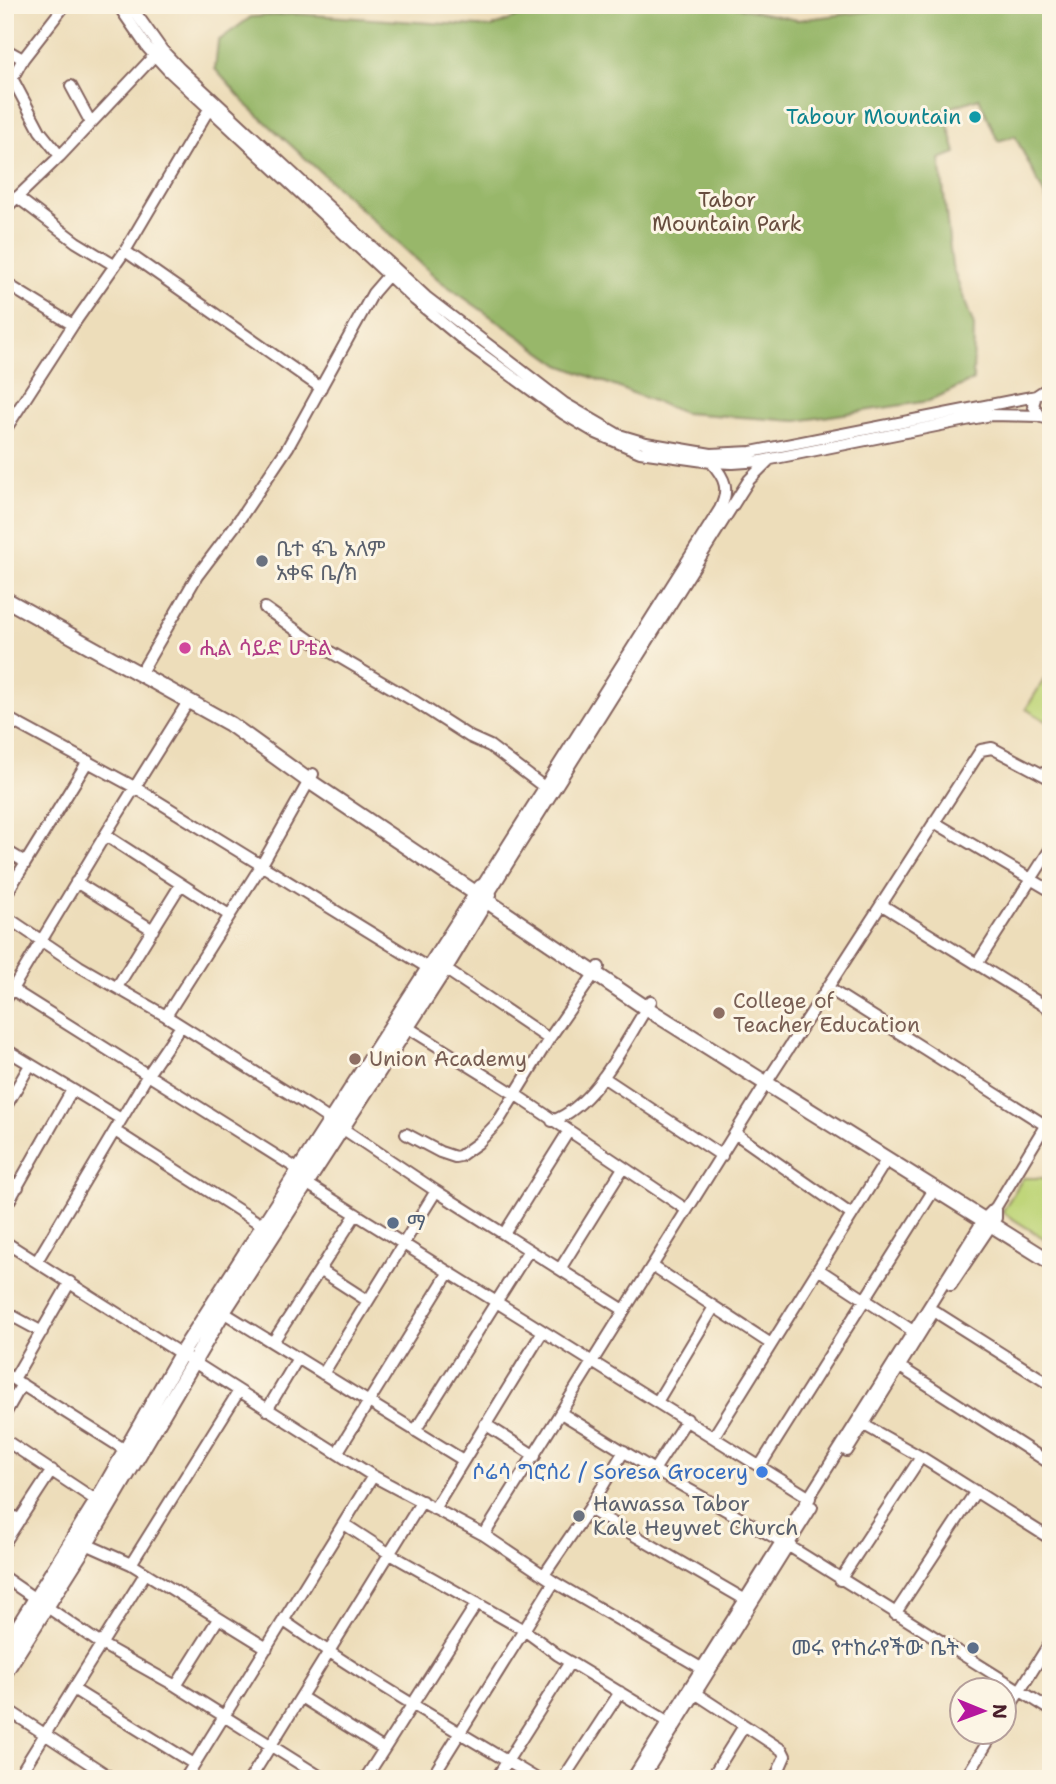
<svg xmlns="http://www.w3.org/2000/svg" width="1056" height="1784" viewBox="0 0 1056 1784" font-family="'Shantell Sans','Noto Sans Ethiopic',sans-serif">
<style>
.green{fill:#c0d67a;stroke:#857a52;stroke-width:2}
.forest{fill:#98b76a;stroke:#716b4a;stroke-width:2}
.lines{fill:none;stroke-linecap:round;stroke-linejoin:round}
.minor-casing{stroke:#83625d;stroke-width:14}
.major-casing{stroke:#83625d;stroke-width:18}
.minor{stroke:#fff;stroke-width:10}
.major{stroke:#fff;stroke-width:14}
.culture-dot{fill:#0f9aa8;stroke:#fcf5e5;stroke-width:2.5}
.worship-dot{fill:#6b7280;stroke:#fcf5e5;stroke-width:2.5}
.hotel-dot{fill:#d1479c;stroke:#fcf5e5;stroke-width:2.5}
.education-dot{fill:#8d6e63;stroke:#fcf5e5;stroke-width:2.5}
.service-dot{fill:#5c6f8a;stroke:#fcf5e5;stroke-width:2.5}
.shop-dot{fill:#3f7fe0;stroke:#fcf5e5;stroke-width:2.5}
.labels{text-anchor:middle;dominant-baseline:central;stroke-width:6;stroke-linejoin:round;paint-order:stroke}
.culture-label{font-size:21px;fill:#0d838f;stroke:#fcf5e5;text-anchor:end}
.park-label{font-size:21px;fill:#684d3f;stroke:#fcf5e5}
.worship-label{font-size:21px;fill:#5b616d;stroke:#fcf5e5;text-anchor:start}
.hotel-label{font-size:21px;fill:#b23c85;stroke:#fcf5e5;text-anchor:start}
.education-label{font-size:21px;fill:#785e54;stroke:#fcf5e5;text-anchor:start}
.service-label{font-size:21px;fill:#4e5e75;stroke:#fcf5e5;text-anchor:start}
.shop-label{font-size:21px;fill:#366cbe;stroke:#fcf5e5;text-anchor:end}
</style>
<rect width="100%" height="100%" fill="#fcf5e5"/>
<filter id="ink" filterUnits="userSpaceOnUse"><feTurbulence type="fractalNoise" baseFrequency=".0143" numOctaves="2"/><feDisplacementMap in="SourceGraphic" scale="14" xChannelSelector="R" yChannelSelector="G"/><feConvolveMatrix kernelMatrix="1 2 1 2 8 2 1 2 1" color-interpolation-filters="sRGB"/></filter>
<filter id="wash" filterUnits="userSpaceOnUse"><feTurbulence type="fractalNoise" baseFrequency=".00686" numOctaves="4" result="noise"/><feDisplacementMap in="SourceGraphic" scale="28" xChannelSelector="R" yChannelSelector="G"/><feGaussianBlur stdDeviation="1.57" result="paint"/><feColorMatrix in="noise" values="0 0 0 0 0 0 0 0 0 0 0 0 0 0 0 0 0 1.4 0 .05"/><feComposite in="paint" operator="in"/></filter>
<g filter="url(#wash)">
<rect width="100%" height="100%" fill="#edddba"/>
<path class="green" d="M1051,668V724L1026,709Z
M1023,1178H1051V1243L1002,1212Z"/>
<path class="forest" d="M548,5H725L797,20L923,5H1051V208L1015,136L998,141L979,98L944,110L956,153L940,159L952,266L974,326L973,380L929,401L797,421L684,413L560,365L440,281L248,106L215,69L218,41L251,17L297,14L492,27Z"/>
</g>
<g filter="url(#ink)">
<g class="lines">
<g class="minor-casing">
<path id="minor" d="M118,5L147,47L169,71L415,300L468,344L564,414L596,433L640,452L711,462L733,463L761,461L991,415L1040,416
M130,5L162,50L180,69L426,297L564,403L619,435L646,443L711,454L751,452L1036,396
M5,49L23,59
M12,78L40,131L60,156
M71,86L91,123
M5,92L23,59L65,5
M17,197L76,242L114,265
M5,209L60,156L155,55
M125,251L321,388
M5,283L73,325
M1051,386L1036,396L1033,405L1041,417L1051,419
M5,430L73,325L125,251L209,109
M265,608L310,640L414,701L470,737L490,746L544,787
M143,669L197,576L237,523L288,447L373,293L392,271
M5,717L136,788L433,971
M934,822L1051,891
M105,835L229,915
M5,850L25,862
M76,882L153,930
M482,886L720,509C730,489 725,478 711,462
M490,892L740,494L749,480L769,460
M5,896L88,761
M882,905L1051,1010
M5,916L79,966L166,1016L309,1106L436,1191L624,1310
M977,964L1051,848
M439,965L549,1039
M5,985L299,1170
M117,987L181,884
M828,988L1045,1125
M5,1001L105,835L188,702
M166,1016L261,866L313,774
M407,1027L516,1095L687,1210
M5,1049L121,1119
M603,1077L722,1156
M5,1108L30,1065
M552,1121C597,1105 626,1039 651,1001
M115,1131L268,1229
M406,1134L440,1152L455,1157L460,1156L478,1143L498,1122L549,1039L599,967
M736,1134L852,1215
M5,1179L18,1187
M306,1183L810,1498
M5,1208L72,1090
M504,1234L568,1132
M5,1242L373,1476L484,1535L554,1582L708,1672
M37,1261L149,1073L181,1026
M652,1266L771,1344
M560,1269L623,1168
M818,1269L913,1331
M320,1270L368,1301
M951,1285L996,1218V1207
M934,1311L1051,1385
M5,1312L42,1332
M223,1312L463,1460
M273,1342L356,1214
M897,1365L1051,1464
M5,1374L130,1453
M323,1374L436,1191
M14,1379L70,1282
M657,1402L714,1307
M267,1410L298,1358
M561,1413L654,1470L781,1541L1051,1710
M5,1414L22,1384
M485,1424L535,1456
M864,1425L921,1457L1051,1539
M415,1431L529,1250
M714,1436L887,1159
M5,1440L97,1501
M847,1451L934,1311
M337,1453L449,1272
M760,1466L935,1188
M654,1470L687,1419
M434,1509L543,1331
M589,1509L744,1599
M5,1512L20,1520
M344,1524L390,1554L524,1630L558,1655L667,1721
M484,1535L770,1077L981,750L992,748L1051,779
M5,1542L52,1470
M86,1544L131,1564L267,1648
M131,1564L239,1391
M544,1575L589,1509L624,1451
M5,1578L101,1644L176,1686L324,1779
M840,1580L921,1457
M895,1614L976,1491
M284,1621C365,1678 452,1728 537,1779
M176,1686L218,1619
M73,1689L194,1764
M695,1693L782,1750L785,1756L775,1779
M301,1697L384,1749
M5,1708L113,1779
M1004,1716L1051,1641
M17,1779L145,1574
M185,1779L373,1476
M250,1779L422,1501
M365,1779L477,1603
M431,1779L554,1582
M496,1779L570,1662
M563,1779L620,1692
M632,1779L984,1219L996,1207L1051,1116
M642,1779L812,1507
M711,1779L744,1726
M965,1779L994,1732"/>
</g>
<g class="major-casing">
<path id="major" d="M5,599L230,724L309,781L646,1008L1051,1262
M5,1648L97,1501L181,1354L481,887
M5,1672L86,1544L223,1312L445,968L489,895"/>
</g>
<use href="#minor" class="minor"/>
<use href="#major" class="major"/>
</g>
</g>
<circle class="culture-dot" cx="975" cy="117" r="7"/>
<g class="worship-dot">
<circle cx="262" cy="561" r="7"/>
<circle cx="579" cy="1516" r="7"/>
</g>
<circle class="hotel-dot" cx="185" cy="648" r="7"/>
<g class="education-dot">
<circle cx="719" cy="1013" r="7"/>
<circle cx="355" cy="1059" r="7"/>
</g>
<g class="service-dot">
<circle cx="393" cy="1223" r="7"/>
<circle cx="973" cy="1648" r="7"/>
</g>
<circle class="shop-dot" cx="762" cy="1472" r="7"/>
<g class="labels">
<g class="culture-label">
<text x="961" y="117">Tabour Mountain</text>
</g>
<g class="park-label">
<text x="727" y="200">Tabor<tspan x="727" dy="24">Mountain Park</tspan></text>
</g>
<g class="worship-label">
<text x="276" y="549">ቤተ ፋጌ አለም<tspan x="276" dy="24">አቀፍ ቤ/ክ</tspan></text>
<text x="593" y="1504">Hawassa Tabor<tspan x="593" dy="24">Kale Heywet Church</tspan></text>
</g>
<g class="hotel-label">
<text x="199" y="648">ሒል ሳይድ ሆቴል</text>
</g>
<g class="education-label">
<text x="733" y="1001">College of<tspan x="733" dy="24">Teacher Education</tspan></text>
<text x="369" y="1059">Union Academy</text>
</g>
<g class="service-label">
<text x="407" y="1223">ማ</text>
<text x="959" y="1648" text-anchor="end">መሩ የተከራየችው ቤት</text>
</g>
<g class="shop-label">
<text x="748" y="1472">ሶሬሳ ግሮሰሪ / Soresa Grocery</text>
</g>
</g>
<rect width="1056" height="1784" fill="none" stroke="#fcf5e5" stroke-width="28"/>
<g transform="translate(983 1711) rotate(91)"><circle r="33" fill="#fcf5e5" stroke="#b59f9b" stroke-width="2"/>
<path d="M0-5L12 26L0 18L-12 26Z" fill="#b5179e"/>
<text y="-10" font-size="19" font-weight="bold" text-anchor="middle" fill="#4a1f2b">N</text>
</g>
</svg>
